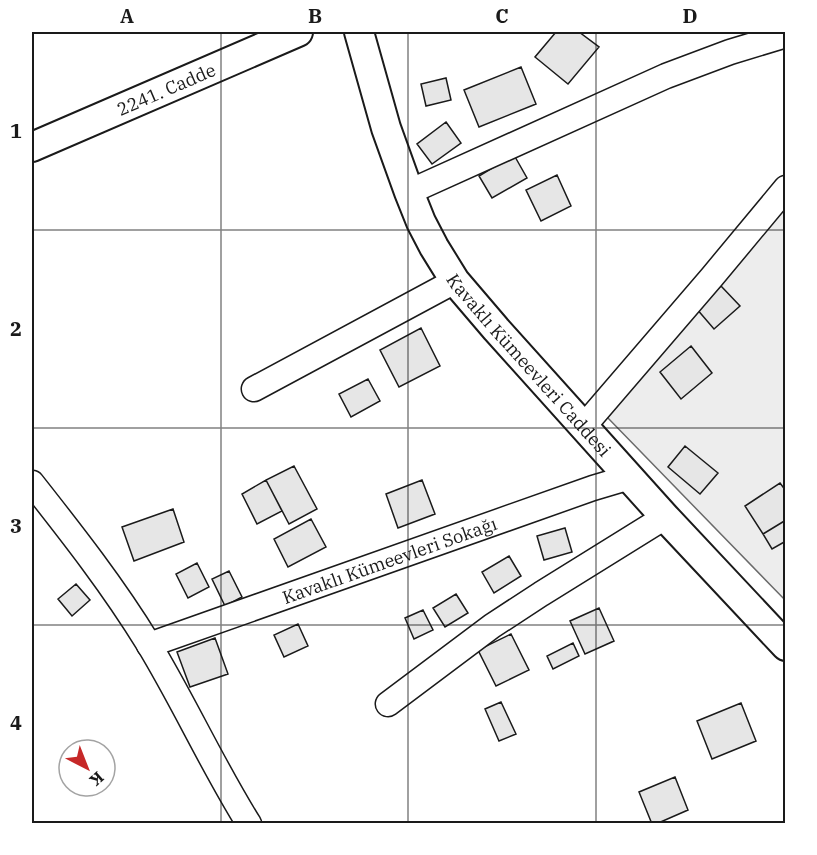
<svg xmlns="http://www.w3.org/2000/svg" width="817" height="855" viewBox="0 0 817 855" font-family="'IBM Plex Serif',serif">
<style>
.built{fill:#ededed;stroke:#6a6a6a;stroke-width:1.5}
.building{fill:#e6e6e6;stroke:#1a1a1a;stroke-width:1.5}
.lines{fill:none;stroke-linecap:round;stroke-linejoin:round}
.minor-casing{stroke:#1a1a1a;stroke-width:27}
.tertiary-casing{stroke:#1a1a1a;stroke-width:32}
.minor{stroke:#fff;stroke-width:24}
.tertiary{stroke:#fff;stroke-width:28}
.grid{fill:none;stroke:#1a1a1a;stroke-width:1.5;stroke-opacity:0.55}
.labels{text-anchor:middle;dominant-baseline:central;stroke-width:4.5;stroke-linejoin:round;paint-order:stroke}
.street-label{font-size:18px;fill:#1a1a1a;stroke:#fff}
.neatline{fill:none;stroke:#1a1a1a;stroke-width:2}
.grid-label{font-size:20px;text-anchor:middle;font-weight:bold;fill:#1a1a1a}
</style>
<rect width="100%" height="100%" fill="#fff"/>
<path class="built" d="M785,199V600L606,416Z"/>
<path class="building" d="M556,32H579L599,47L568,84L535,57Z
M521,67L536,104L479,127L464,90Z
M446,78L451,100L426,106L421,84Z
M446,122L461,143L432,164L417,144Z
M514,155L527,178L492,198L479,176Z
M557,175L571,206L541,221L526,190Z
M721,286L740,306L714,329L696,308Z
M421,328L440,366L399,387L380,350Z
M691,346L712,373L681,399L660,372Z
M368,379L380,401L351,417L339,394Z
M685,446L718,473L700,494L668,467Z
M294,466L317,509L289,524L266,480Z
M266,480L282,511L257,524L242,494Z
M422,480L435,514L398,528L386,494Z
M780,483L786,491V520L763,534L745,506Z
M173,509L184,542L134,561L122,527Z
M311,519L326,547L288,567L274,539Z
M786,520V541L772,549L763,534Z
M565,528L572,552L544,560L537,536Z
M509,556L521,576L494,593L482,572Z
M197,563L209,587L188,598L176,574Z
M229,571L242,597L225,606L212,579Z
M76,584L90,600L72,616L58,599Z
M456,594L468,613L445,627L433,608Z
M599,608L614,641L585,654L570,621Z
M423,610L433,630L414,639L405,618Z
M298,624L308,646L284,657L274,635Z
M511,634L529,670L496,686L478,650Z
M215,638L228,674L190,687L177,652Z
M573,643L579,656L553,669L547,656Z
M501,702L516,734L499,741L485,709Z
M741,703L756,741L712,759L697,721Z
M675,777L688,810L656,824H652L639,792Z"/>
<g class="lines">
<g class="minor-casing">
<g id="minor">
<path d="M409,192L666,76L730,52L786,35"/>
<path d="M254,389L455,281"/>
<path d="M584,426L712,277L786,188"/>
<path d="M32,483C73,535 113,586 148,643C184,702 212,765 249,824"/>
<path id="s1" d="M149,645L593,488L630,477"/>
<path d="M388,704L492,626L541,594L665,517"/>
</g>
</g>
<g class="tertiary-casing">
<g id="tertiary">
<path id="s2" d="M359,32L386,128L409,192L421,222L434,247L455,281L496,329L665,517L786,646"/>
<path id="s3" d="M32,147L298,32"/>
</g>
</g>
<use href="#minor" class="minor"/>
<use href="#tertiary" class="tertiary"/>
</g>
<path class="grid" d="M221,32V824M408,32V824M596,32V824M32,230H786M32,428H786M32,625H786"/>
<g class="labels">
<g class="street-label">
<text stroke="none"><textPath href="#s3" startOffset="146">2241. Cadde</textPath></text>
<text stroke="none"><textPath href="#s2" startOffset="380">Kavaklı Kümeevleri Caddesi</textPath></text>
<text stroke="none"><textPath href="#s1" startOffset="255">Kavaklı Kümeevleri Sokağı</textPath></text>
</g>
</g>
<rect width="817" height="855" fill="none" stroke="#ffffff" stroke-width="66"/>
<g transform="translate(87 768) rotate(138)"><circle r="28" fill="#ffffff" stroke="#a3a3a3" stroke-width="1.5"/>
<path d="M0-4.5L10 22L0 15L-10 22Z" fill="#c62828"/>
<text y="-9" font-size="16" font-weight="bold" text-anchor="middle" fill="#1a1a1a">K</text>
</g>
<rect x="33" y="33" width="751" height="789" class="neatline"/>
<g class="grid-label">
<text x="127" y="23">A</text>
<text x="315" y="23">B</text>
<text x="502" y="23">C</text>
<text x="690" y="23">D</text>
<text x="16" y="138">1</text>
<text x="16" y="336">2</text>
<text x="16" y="533">3</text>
<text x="16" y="730">4</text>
</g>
</svg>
